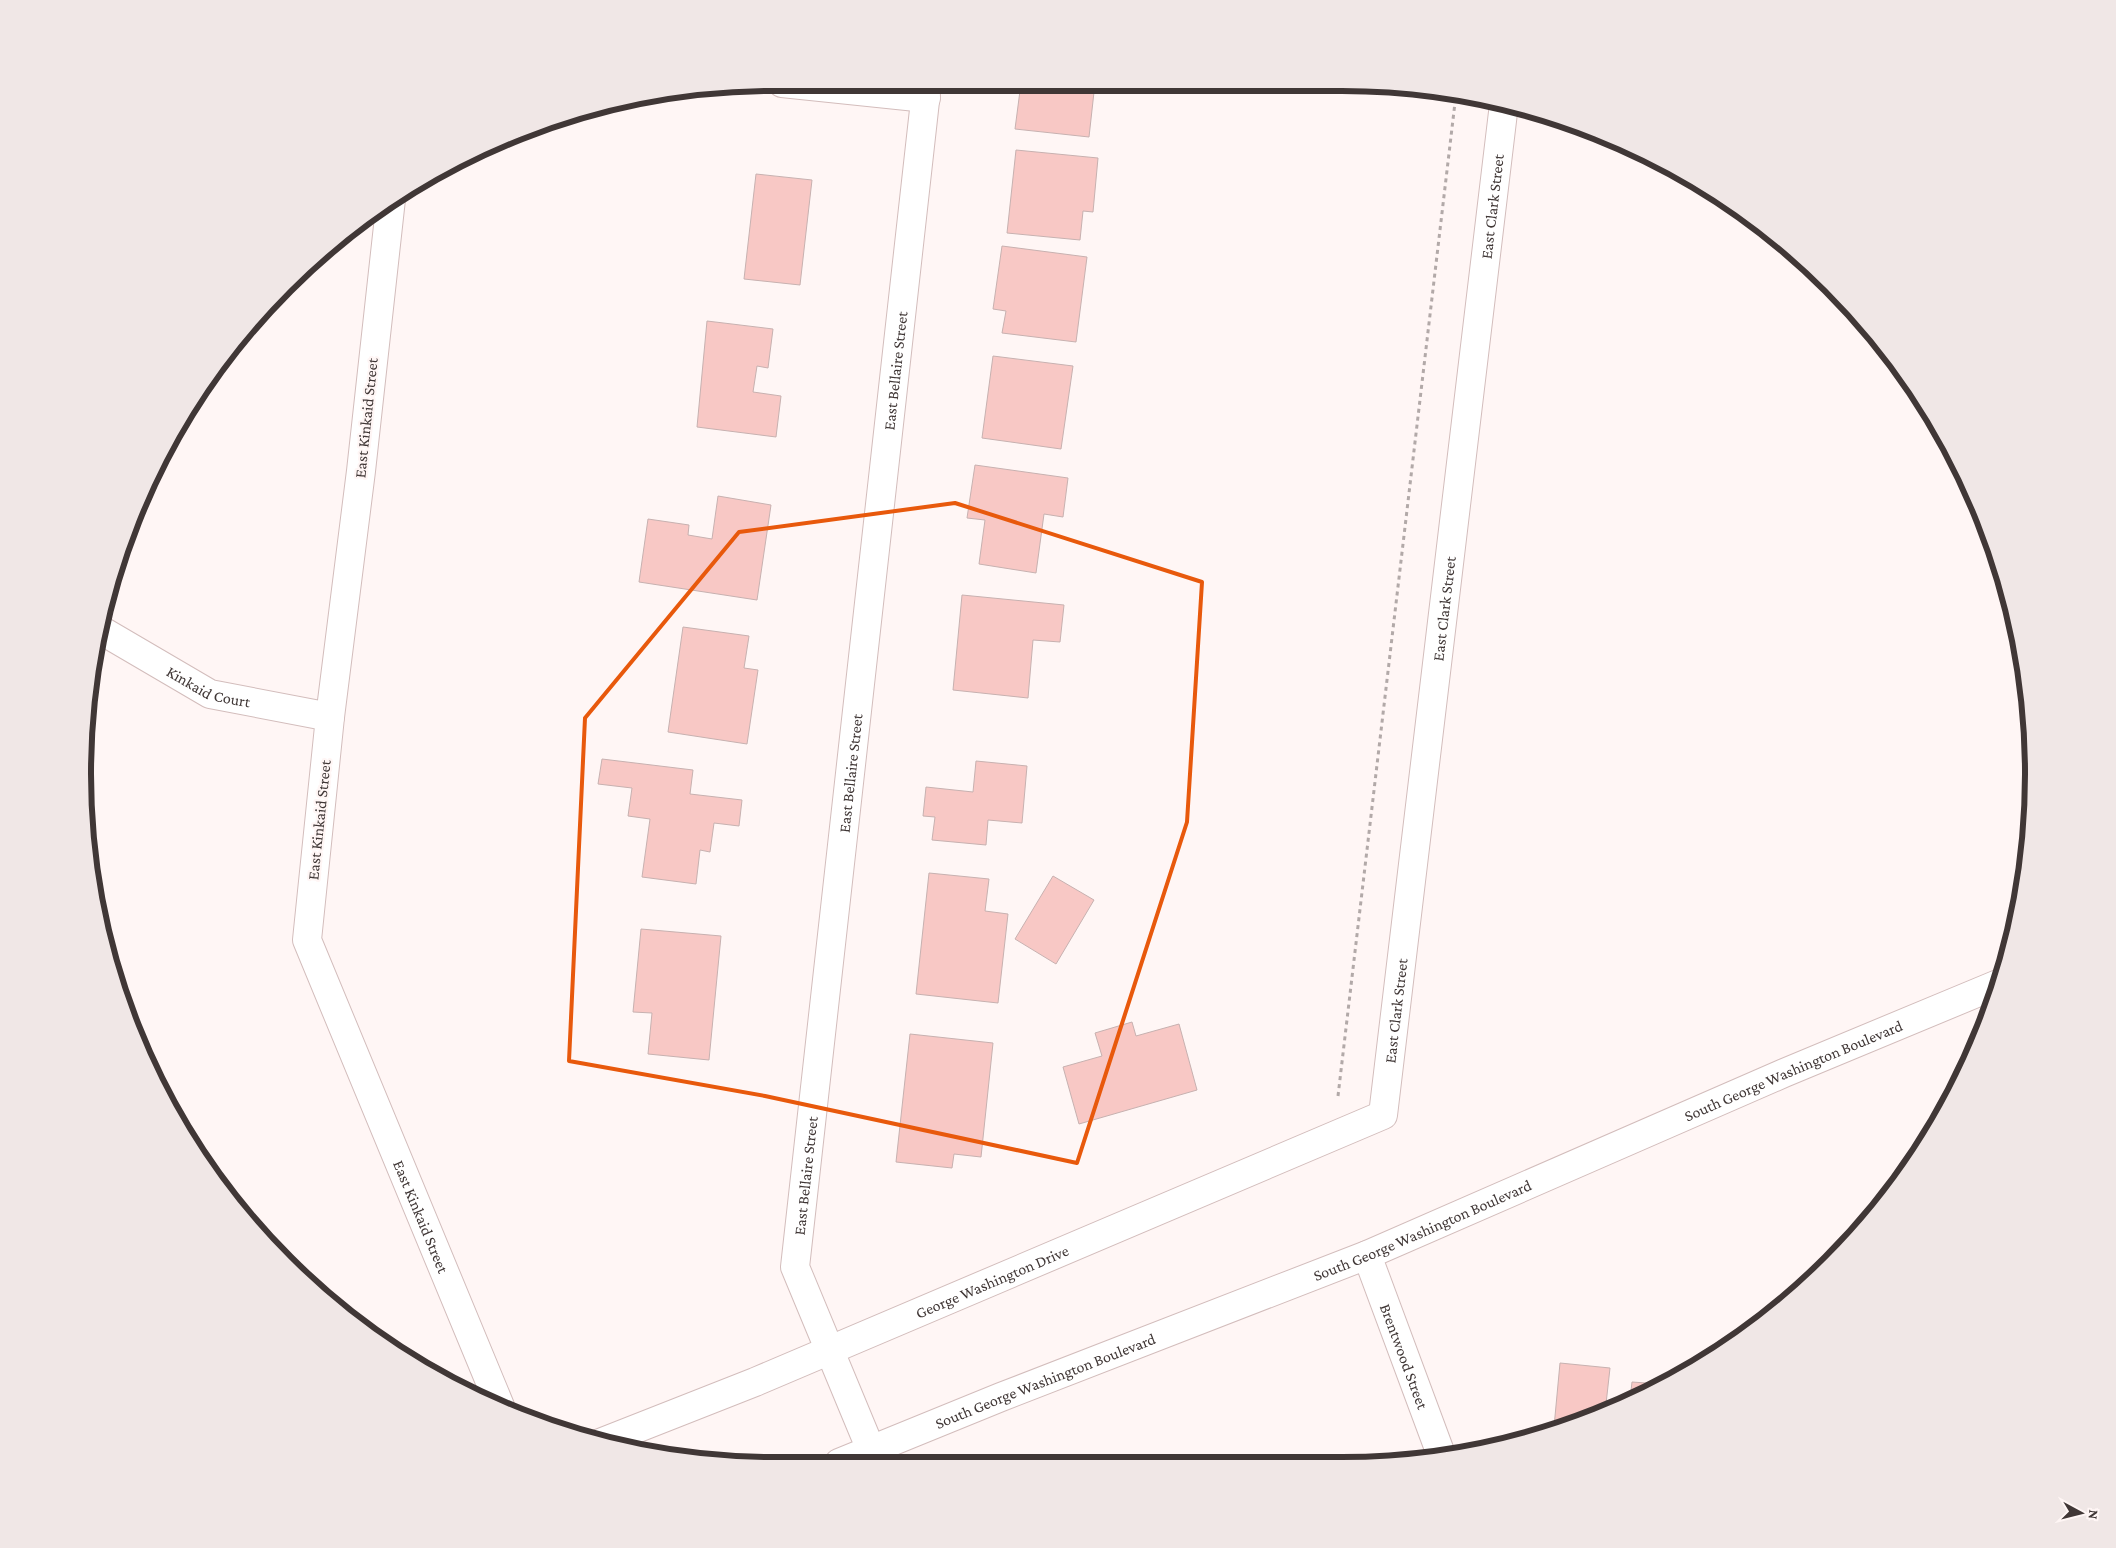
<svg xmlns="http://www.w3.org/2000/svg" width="2116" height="1548" viewBox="0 0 2116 1548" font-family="'Crimson Pro',serif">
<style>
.building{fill:#f8c8c5;stroke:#c7b1b0}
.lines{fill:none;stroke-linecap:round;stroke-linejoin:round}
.minor-casing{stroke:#d3bdbc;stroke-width:30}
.path{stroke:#b2a9a8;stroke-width:3;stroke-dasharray:4 4;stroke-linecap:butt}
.minor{stroke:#fff;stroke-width:28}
.marked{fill:none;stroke:#e8590c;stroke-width:4;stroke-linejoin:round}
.labels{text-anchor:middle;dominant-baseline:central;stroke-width:4.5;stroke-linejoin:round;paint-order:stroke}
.street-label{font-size:16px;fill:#403736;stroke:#fff6f5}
.rim{fill:none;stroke:#403736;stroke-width:6}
</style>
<rect width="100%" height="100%" fill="#fff6f5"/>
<path class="building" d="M1021,83H1095L1089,137L1015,129Z
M1016,150L1098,158L1093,212L1083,211L1080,240L1007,233Z
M756,174L812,180L800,285L744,279Z
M1002,246L1087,257L1076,342L1002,333L1006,311L993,309Z
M707,321L773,329L768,368L757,366L753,392L781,396L776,437L697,427Z
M993,356L1073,366L1061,449L982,438Z
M975,465L1068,478L1063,517L1044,514L1036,573L979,564L985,520L967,518Z
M718,496L771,505L757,600L639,582L648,519L689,525L688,535L712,539Z
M962,595L1064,605L1060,642L1033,640L1028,698L953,690Z
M683,627L749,636L744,668L758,670L747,744L668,732Z
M602,759L693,770L690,794L742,800L739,826L714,823L710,852L700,850L696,884L642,877L650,819L628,816L632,788L598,784Z
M976,761L1027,766L1022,823L988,820L986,845L932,840L935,817L923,816L926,787L973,792Z
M929,873L989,879L985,911L1008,914L998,1003L916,994Z
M1053,876L1094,900L1056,964L1015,939Z
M641,929L721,936L709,1060L648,1054L652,1013L633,1012Z
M1132,1022L1136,1036L1179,1024L1197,1090L1079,1124L1063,1067L1102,1056L1095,1033Z
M910,1034L993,1043L981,1157L954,1154L952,1168L896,1162Z
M1560,1363L1610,1368L1605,1413L1554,1427Z
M1632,1382L1660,1384L1630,1400Z"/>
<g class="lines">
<g class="minor-casing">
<g id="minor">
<path d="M782,83L926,98"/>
<path id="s1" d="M391,199L361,471L330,717L307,940L500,1406"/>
<path id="s2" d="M99,629L210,694L330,717"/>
<path id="s3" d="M1367,1255L1442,1457"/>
<path id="s4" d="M600,1443L755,1382L1383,1115L1504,104"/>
<path id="s5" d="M871,1450L795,1267L927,83"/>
<path id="s6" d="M839,1463L1001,1397L1367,1255L1784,1073L1998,984"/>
</g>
</g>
<path class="path" d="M1338,1096L1456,94"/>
<use href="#minor" class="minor"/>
</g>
<path class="marked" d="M955,503L1202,582L1187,822L1077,1163L765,1096L569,1061L585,718L739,532Z"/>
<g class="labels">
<g class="street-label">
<text stroke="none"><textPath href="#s4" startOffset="1764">East Clark Street</textPath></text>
<text stroke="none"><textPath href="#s5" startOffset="1100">East Bellaire Street</textPath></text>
<text transform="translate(366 418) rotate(-84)">East Kinkaid Street</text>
<text stroke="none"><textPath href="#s4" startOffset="1359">East Clark Street</textPath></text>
<text stroke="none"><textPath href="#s2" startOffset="125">Kinkaid Court</textPath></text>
<text stroke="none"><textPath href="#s5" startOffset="695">East Bellaire Street</textPath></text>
<text transform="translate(319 820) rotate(-84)">East Kinkaid Street</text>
<text stroke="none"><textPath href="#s4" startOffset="954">East Clark Street</textPath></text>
<text stroke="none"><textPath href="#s6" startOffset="1032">South George Washington Boulevard</textPath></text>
<text stroke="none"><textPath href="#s5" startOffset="290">East Bellaire Street</textPath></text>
<text stroke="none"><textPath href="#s1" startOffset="1045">East Kinkaid Street</textPath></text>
<text stroke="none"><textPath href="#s6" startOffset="628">South George Washington Boulevard</textPath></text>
<text stroke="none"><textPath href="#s4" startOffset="424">George Washington Drive</textPath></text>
<text stroke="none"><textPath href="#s3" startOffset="108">Brentwood Street</textPath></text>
<text stroke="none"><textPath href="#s6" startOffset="222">South George Washington Boulevard</textPath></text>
</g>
</g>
<path d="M0 0H2116V1548H0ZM774 91H1342A683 683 0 0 1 2025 774V774A683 683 0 0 1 1342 1457H774A683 683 0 0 1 91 774V774A683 683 0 0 1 774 91Z" fill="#f0e7e6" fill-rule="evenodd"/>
<path class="rim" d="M774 91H1342A683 683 0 0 1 2025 774V774A683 683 0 0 1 1342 1457H774A683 683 0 0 1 91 774V774A683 683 0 0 1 774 91Z"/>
<g transform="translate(2081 1513) rotate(97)" stroke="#fff6f5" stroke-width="4" paint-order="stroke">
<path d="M0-4L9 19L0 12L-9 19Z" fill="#403736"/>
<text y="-8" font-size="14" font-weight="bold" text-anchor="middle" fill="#403736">N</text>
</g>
</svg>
